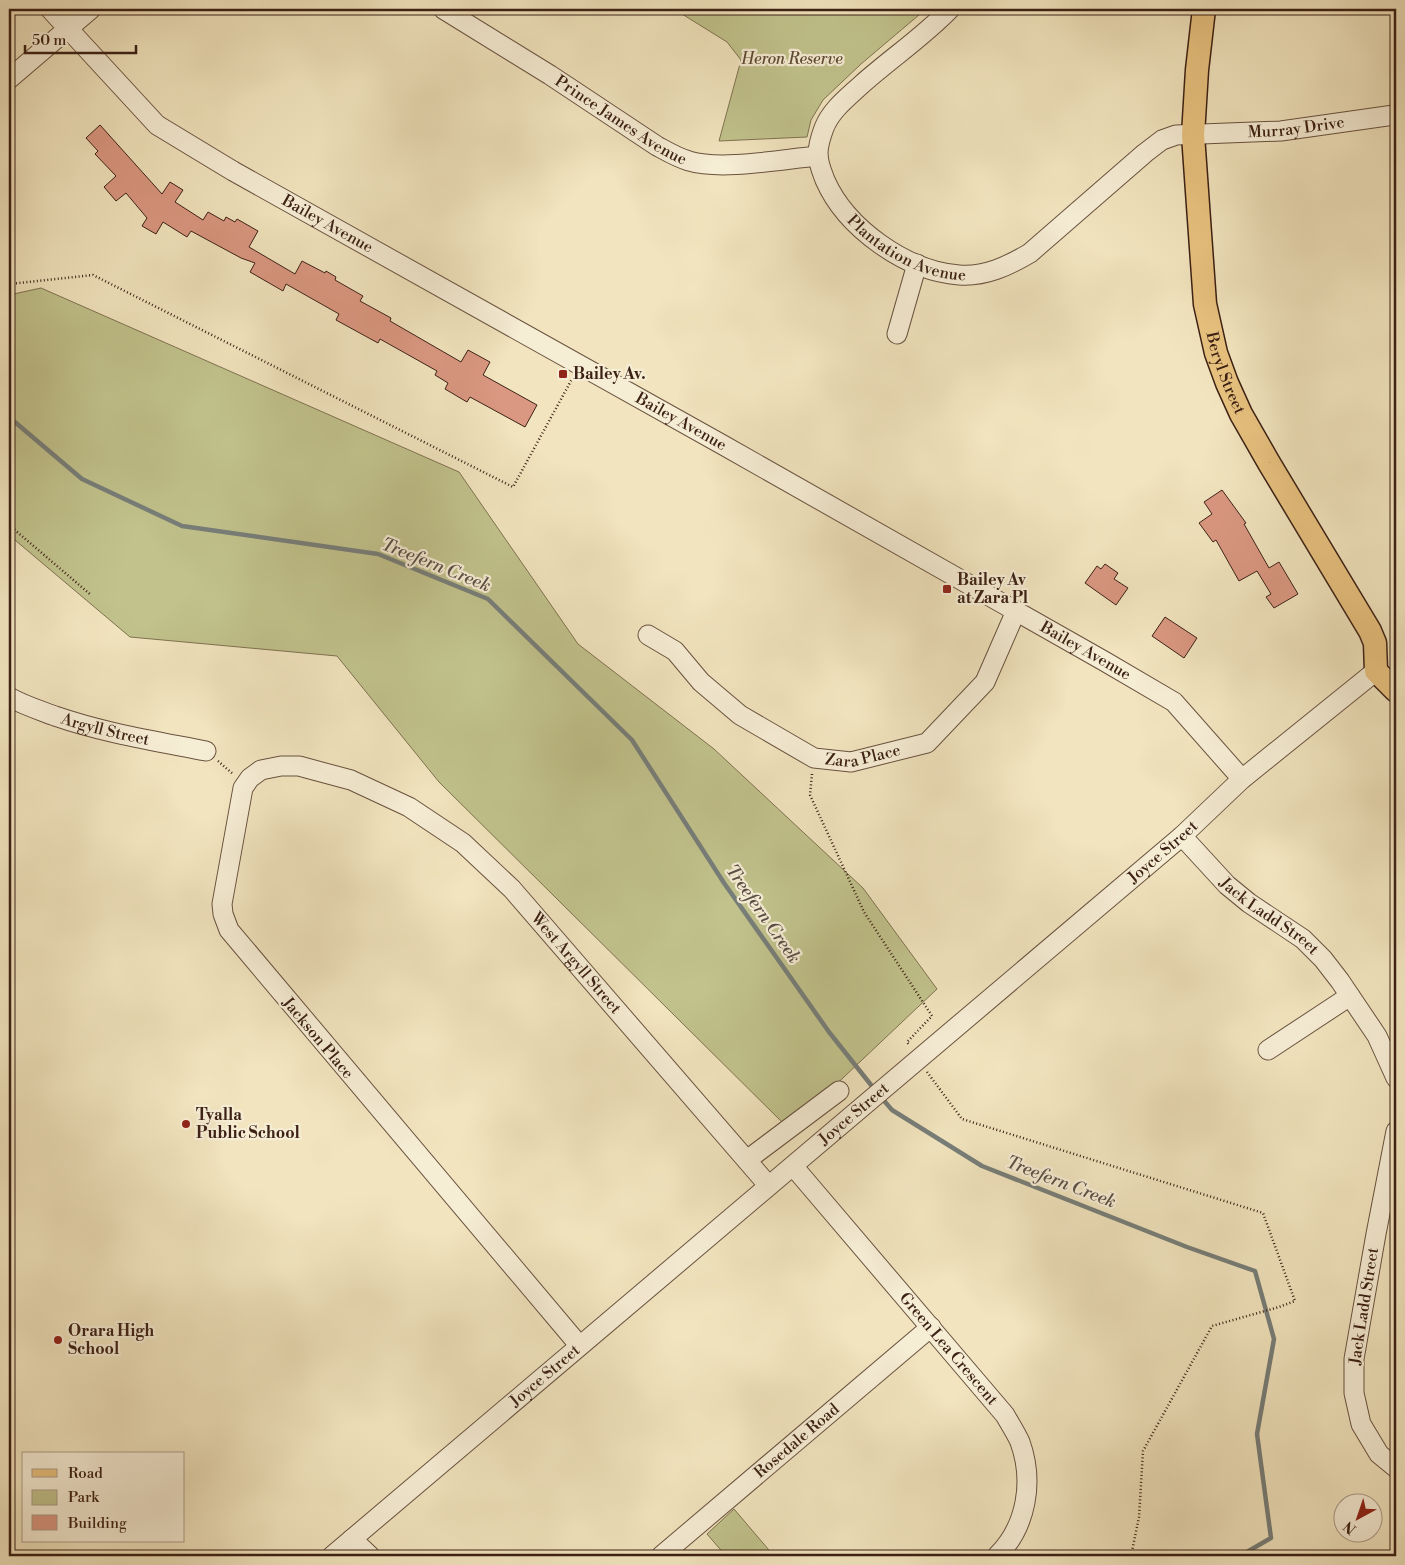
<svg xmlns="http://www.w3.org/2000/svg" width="1405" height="1565" viewBox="0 0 1405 1565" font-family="'Libre Bodoni',serif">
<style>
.green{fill:#c1c28c;stroke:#7e7250}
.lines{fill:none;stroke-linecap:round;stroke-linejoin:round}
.stream{stroke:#777e79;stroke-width:4.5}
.building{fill:#da9781;stroke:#3c2115}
.minor-casing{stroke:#69523f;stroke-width:21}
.major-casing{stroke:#3c2115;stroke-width:25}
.path{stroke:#3c2115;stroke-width:2.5;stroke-dasharray:1 2.5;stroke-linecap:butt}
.minor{stroke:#f6edd5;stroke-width:19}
.major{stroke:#e8c27f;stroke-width:22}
.poi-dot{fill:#8f2418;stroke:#f6edd5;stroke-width:2}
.labels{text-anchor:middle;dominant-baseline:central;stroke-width:4.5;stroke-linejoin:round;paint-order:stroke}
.park-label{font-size:16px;font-style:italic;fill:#5d4933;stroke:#f6edd5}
.street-label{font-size:16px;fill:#3c2115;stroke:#f6edd5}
.poi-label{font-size:16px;font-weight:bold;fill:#3c2115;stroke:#f6edd5;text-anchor:start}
.water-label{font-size:18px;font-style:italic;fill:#5a5047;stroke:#f6edd5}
</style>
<rect width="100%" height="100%" fill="#f1e4be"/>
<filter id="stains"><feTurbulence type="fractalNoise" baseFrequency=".004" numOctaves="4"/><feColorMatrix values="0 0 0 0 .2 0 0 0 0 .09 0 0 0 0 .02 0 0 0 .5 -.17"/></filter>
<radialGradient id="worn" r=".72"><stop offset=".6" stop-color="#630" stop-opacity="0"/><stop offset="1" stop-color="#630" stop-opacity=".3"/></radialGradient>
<path class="green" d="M674,9H926L861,64L823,100L811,120L807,137L719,141L741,60L727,42Z
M41,288L459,472L578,644L714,749L863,888L937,989L789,1129L439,782L337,656L130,637L9,535V295Z
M734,1509L774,1556H726L707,1534Z"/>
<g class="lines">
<path class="stream" d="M9,417L82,479L182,526L378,554L488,599L632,740L724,883L829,1032L875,1090
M880,1096L892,1110L982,1166L1187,1247L1255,1271L1274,1339L1257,1434L1271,1538L1240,1556"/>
</g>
<path class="building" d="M100,125L162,194L170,182L183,190L175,202L203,220L208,212L224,221L226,217L235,222L237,219L258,231L249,247L295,274L302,261L325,273L326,271L336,277L335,280L363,296L360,301L391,318L390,321L461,362L468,350L490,362L483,375L537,405L525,427L470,397L467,402L445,389L448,383L435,375L437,371L380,339L378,343L336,320L339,314L286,284L283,291L250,272L255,263L241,258L191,231L187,237L163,222L156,234L142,226L147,218L126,193L116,201L104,187L116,176L95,154L98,151L86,138Z
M1222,490L1246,523L1244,524L1269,568L1279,562L1298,594L1274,608L1266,597L1271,594L1257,571L1239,581L1216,540L1213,542L1199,523L1212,514L1204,502Z
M1105,564L1118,573L1114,579L1128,588L1116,605L1085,583L1097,566L1101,569Z
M1165,617L1197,638L1184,658L1152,636Z"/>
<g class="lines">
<g class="minor-casing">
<g id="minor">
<path id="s1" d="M50,9L157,125L233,171L723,445L1104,661L1174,702L1242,779"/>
<path id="s2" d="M443,9L550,75L657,146C668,152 678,158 689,161C722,171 783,159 818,156"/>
<path id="s3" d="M950,9C923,37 890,59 861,85C847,98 831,110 824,128C821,136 818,146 818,154C818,163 822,172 825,180C846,228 906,271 959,275C985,277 1008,266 1030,253L1145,153L1162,140L1176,135L1281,131L1394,115L1396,113"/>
<path d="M9,79L91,9"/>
<path d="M897,334L917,264"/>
<path id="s4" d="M648,635L675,651L701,682L740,715L814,758L851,762L927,743L985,682L1016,611"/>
<path id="s5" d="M9,697C23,705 39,710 55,716C104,733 155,741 206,751"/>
<path id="s6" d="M1182,836L1227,885L1249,903L1303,939L1323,959L1340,981L1377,1036L1396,1078"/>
<path d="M1268,1050L1350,996"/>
<path d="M1396,1131L1376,1234L1354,1359V1393L1361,1424L1379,1454L1396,1468"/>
<path d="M747,1160L839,1091"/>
<path id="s7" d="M793,1166L1005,1415C1010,1424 1016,1433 1020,1442C1034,1481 1027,1526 997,1556"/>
<path id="s8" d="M579,1345L229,930L223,914L222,904L243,788L250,778L261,770L281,766H299L351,780L409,807L463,843L512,889L768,1185"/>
<path d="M352,1539L370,1556"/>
<path id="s9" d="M332,1556L1182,836L1242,779L1376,671"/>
<path id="s10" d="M661,1556L931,1327"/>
</g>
</g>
<g class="major-casing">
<g id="major">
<path id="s11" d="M1204,9L1197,70L1193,135L1205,304L1216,353L1227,383L1241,414L1269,463L1370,631L1375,643L1376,671L1396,691"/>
</g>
</g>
<path class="path" d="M9,284L93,275L513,487L572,379
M9,525L91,595
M218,761L233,774
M812,774L810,795L864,912L932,1016L907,1042L909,1045
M927,1072L962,1119L1263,1213L1295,1301L1279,1307L1212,1326L1143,1451L1139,1517L1131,1556"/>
<use href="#minor" class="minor"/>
<use href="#major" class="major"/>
</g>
<g class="poi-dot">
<rect x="558" y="369" width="10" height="10" rx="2.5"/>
<rect x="942" y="584" width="10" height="10" rx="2.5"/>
<circle cx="186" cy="1124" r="5"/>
<circle cx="58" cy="1340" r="5"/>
</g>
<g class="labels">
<g class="park-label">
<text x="792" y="59">Heron Reserve</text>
</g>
<g class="street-label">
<text stroke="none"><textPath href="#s2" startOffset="210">Prince James Avenue</textPath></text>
<text stroke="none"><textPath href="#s3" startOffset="784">Murray Drive</textPath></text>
<text stroke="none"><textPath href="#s1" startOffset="355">Bailey Avenue</textPath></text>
<text stroke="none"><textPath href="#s3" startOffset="340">Plantation Avenue</textPath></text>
<text stroke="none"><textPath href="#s11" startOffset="368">Beryl Street</textPath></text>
<text stroke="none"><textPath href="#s1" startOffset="760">Bailey Avenue</textPath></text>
<text stroke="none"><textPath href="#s1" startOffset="1225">Bailey Avenue</textPath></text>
<text stroke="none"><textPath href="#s5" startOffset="102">Argyll Street</textPath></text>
<text stroke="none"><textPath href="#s4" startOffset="258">Zara Place</textPath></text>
<text stroke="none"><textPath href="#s9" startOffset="1089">Joyce Street</textPath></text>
<text stroke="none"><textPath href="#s6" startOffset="119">Jack Ladd Street</textPath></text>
<text stroke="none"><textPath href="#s8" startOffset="1100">West Argyll Street</textPath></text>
<text transform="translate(318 1038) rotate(50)">Jackson Place</text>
<text stroke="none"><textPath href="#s9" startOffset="684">Joyce Street</textPath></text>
<text transform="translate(1364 1306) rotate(-81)">Jack Ladd Street</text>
<text stroke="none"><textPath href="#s7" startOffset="240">Green Lea Crescent</textPath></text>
<text stroke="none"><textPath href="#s9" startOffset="279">Joyce Street</textPath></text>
<text stroke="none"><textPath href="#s10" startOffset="178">Rosedale Road</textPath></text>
</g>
<g class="poi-label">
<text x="573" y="374">Bailey Av.</text>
<text x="957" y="580">Bailey Av<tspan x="957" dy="18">at Zara Pl</tspan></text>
<text x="196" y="1115">Tyalla<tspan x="196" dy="18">Public School</tspan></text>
<text x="68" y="1331">Orara High<tspan x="68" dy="18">School</tspan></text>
</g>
<g class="water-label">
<text transform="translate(436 565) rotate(22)">Treefern Creek</text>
<text transform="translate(763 914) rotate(55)">Treefern Creek</text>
<text transform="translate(1061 1182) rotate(21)">Treefern Creek</text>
</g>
</g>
<rect width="1405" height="1565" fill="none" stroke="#f1e4be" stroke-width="30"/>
<rect x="10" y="10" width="1385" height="1545" fill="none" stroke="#3c2115" stroke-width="2.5"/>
<rect x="15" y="15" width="1375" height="1535" fill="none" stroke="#3c2115"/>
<rect x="22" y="1452" width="162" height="90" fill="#f6edd5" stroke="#ac9b88"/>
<rect x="32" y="1469" width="25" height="8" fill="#e8c27f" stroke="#ac9b88"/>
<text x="68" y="1478" font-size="15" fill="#3c2115">Road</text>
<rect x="32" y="1490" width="25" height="15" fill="#c1c28c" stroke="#ac9b88"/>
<text x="68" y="1502" font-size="15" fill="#3c2115">Park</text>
<rect x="32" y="1515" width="25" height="15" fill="#da9781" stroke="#ac9b88"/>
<text x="68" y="1528" font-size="15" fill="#3c2115">Building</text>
<g transform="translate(1358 1518) rotate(220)"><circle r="24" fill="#f6edd5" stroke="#ac9b88"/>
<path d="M0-4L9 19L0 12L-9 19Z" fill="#8f2418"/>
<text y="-8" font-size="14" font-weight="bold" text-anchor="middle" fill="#3c2115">N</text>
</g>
<path d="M25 45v8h111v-8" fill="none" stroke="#3c2115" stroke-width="2.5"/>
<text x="32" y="45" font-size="15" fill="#3c2115" stroke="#f6edd5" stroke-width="4" paint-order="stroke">50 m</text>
<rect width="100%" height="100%" filter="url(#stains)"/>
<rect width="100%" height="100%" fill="url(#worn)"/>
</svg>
